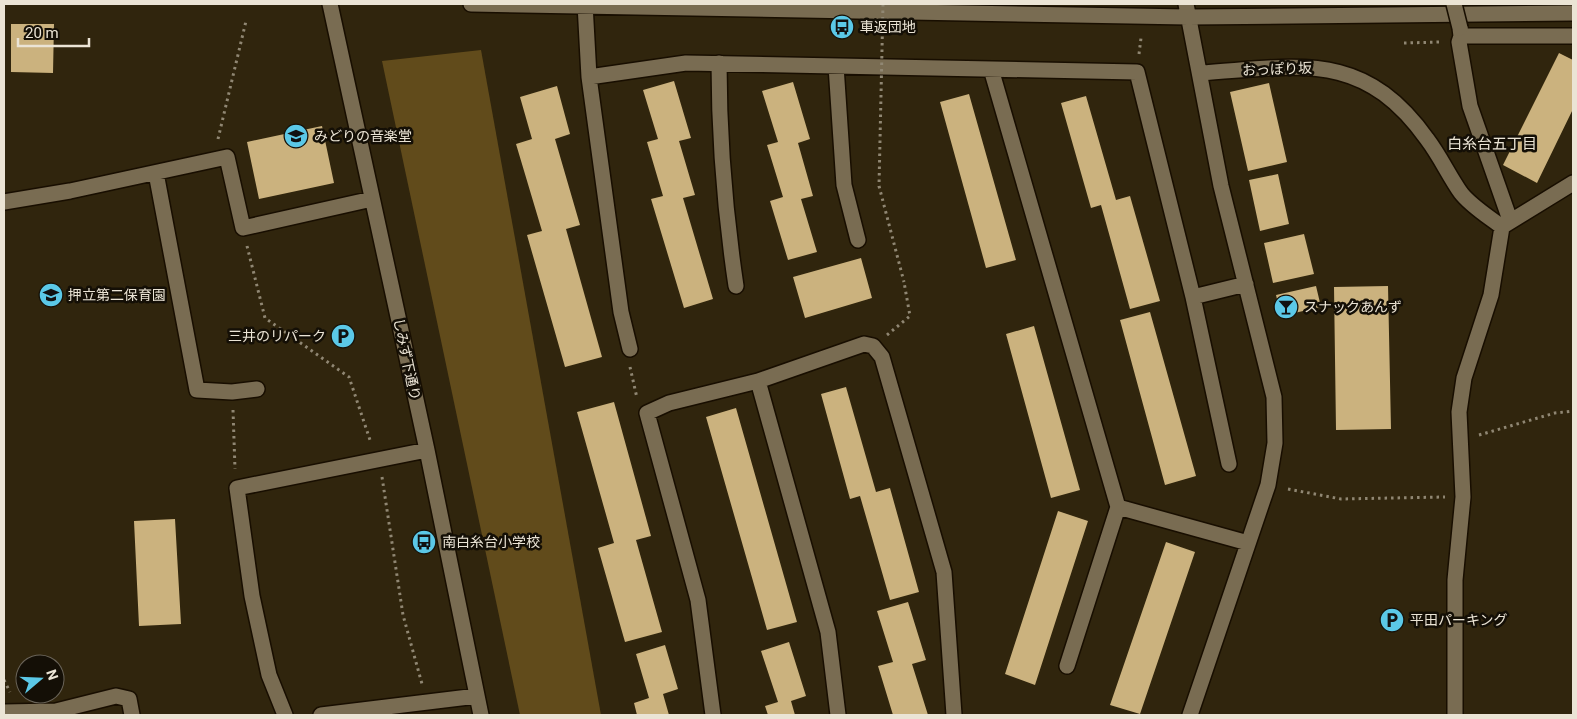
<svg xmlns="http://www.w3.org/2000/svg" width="1577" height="719" viewBox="0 0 1577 719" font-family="Roboto,'Noto Sans JP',sans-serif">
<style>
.green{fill:#614b1b}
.building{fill:#cbb27e}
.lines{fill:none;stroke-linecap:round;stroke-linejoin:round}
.minor-casing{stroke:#180e00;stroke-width:18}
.path{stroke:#908773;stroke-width:3;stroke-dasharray:2.5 4;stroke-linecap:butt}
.minor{stroke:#796c52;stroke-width:15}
.minor-bridge-casing{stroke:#180e00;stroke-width:18;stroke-linecap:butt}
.path-bridge{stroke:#908773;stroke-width:3;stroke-dasharray:2.5 4;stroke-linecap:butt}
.minor-bridge{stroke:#796c52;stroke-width:15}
.labels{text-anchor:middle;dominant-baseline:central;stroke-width:5;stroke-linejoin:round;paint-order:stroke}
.poi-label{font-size:14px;fill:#ebe4d5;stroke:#140f06;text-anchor:start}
.street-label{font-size:14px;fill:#ebe4d5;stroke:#140f06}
.neighbourhood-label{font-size:15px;fill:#ebe4d5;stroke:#140f06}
</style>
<rect width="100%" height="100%" fill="#30250d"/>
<path class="green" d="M481,50L601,715H520L382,61Z"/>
<path class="building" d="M11,24H54L53,73L11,72Z
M1559,53L1573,60V109L1537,183L1503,165Z
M674,81L691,138L679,141L695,195L683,198L713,299L684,308L651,199L663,196L647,142L658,139L643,90Z
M793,82L810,139L798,143L813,196L801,199L817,252L788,260L770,201L783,197L767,145L778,142L762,91Z
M1269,83L1287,162L1248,171L1230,92Z
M557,86L570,134L555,139L580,225L566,229L602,357L565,367L527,235L542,231L516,144L532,139L520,97Z
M969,94L1016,260L986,268L940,102Z
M1086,96L1116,200L1130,196L1160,301L1130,309L1101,205L1091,208L1061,103Z
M322,126L334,183L259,199L247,142Z
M1278,174L1289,224L1260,231L1249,180Z
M1304,234L1314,274L1273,283L1264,243Z
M861,258L872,298L805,318L793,277Z
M1316,286L1321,307L1281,316L1276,295Z
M1388,286L1391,429L1336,430L1334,287Z
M1150,312L1196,476L1165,485L1120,320Z
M1034,326L1080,490L1051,498L1006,334Z
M846,387L876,492L890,488L919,592L890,600L860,496L850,499L821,394Z
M614,402L651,536L636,540L662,632L625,642L598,548L614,543L577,412Z
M736,408L797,622L767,630L706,417Z
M1058,511L1088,521L1035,685L1005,674Z
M175,519L181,624L139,626L134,521Z
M1166,542L1195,552L1140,714L1110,705Z
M908,602L926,660L912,664L928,715H893L878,666L893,662L877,611Z
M789,642L806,696L791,701L795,715H768L765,706L778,702L761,651Z
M665,645L678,689L663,694L669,715H637L634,703L649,698L636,654Z"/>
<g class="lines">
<g class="minor-casing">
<path id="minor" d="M330,4L427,450L481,715
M471,4L1188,17L1573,13
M585,4L589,77L621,312L630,349
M1186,4L1221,186L1274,397L1275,443L1268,485L1190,715
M1460,28L1461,36L1459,42L1470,106L1510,220
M1461,36H1573
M719,63C719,139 725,212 736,286
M836,66L844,185L858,240
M991,69L1118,507L1067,666
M1200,73C1297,67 1362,48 1427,139C1440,156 1449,176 1461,193C1471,206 1489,217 1502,227
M589,77L686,63L1137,72L1193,297L1229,464
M156,173L197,390L232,392L257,389
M4,202L70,191L227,157L243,228L372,199
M1503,226L1573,183
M1193,297L1246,284
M758,381L828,632L838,715
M1118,507L1248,543
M4,712L56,711L116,696L129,699L132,715
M285,715L269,675L252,596L237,488L427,450
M321,715L477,696
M713,715L698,600L647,413L669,403L758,381L864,344L873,346L882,357L944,572L954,715
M1455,715V580L1463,497L1459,412L1464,378L1491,295L1502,227"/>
</g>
<path class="path" d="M1404,43L1441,42
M1139,54L1141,38
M218,139L246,21
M247,246L265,318L349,377L371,443
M887,335L910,316L904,282
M630,367L637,398
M233,410L235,469
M1479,435L1555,413L1573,411
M382,477L403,615L422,684
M1288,489L1341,499L1445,497
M4,680L10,692"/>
<use href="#minor" class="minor"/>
<g class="minor-bridge-casing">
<path id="minor-bridge" d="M1454,4L1460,28"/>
</g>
<path class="path-bridge" d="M883,4L879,186L904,282"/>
<use href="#minor-bridge" class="minor-bridge"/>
</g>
<defs>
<g id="bus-disc" transform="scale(1.25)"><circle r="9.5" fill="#5bc8e7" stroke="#140f06"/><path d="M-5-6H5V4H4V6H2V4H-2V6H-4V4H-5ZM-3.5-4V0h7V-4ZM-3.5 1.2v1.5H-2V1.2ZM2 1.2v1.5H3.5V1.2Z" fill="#111"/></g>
<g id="school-disc" transform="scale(1.25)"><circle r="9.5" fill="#5bc8e7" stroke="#140f06"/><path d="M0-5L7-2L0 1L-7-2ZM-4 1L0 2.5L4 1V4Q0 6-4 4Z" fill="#111"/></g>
<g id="bar-disc" transform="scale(1.25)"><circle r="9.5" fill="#5bc8e7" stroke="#140f06"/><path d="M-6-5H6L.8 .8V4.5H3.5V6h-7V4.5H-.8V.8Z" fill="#111"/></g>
<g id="parking-disc" transform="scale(1.25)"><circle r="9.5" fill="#5bc8e7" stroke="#140f06"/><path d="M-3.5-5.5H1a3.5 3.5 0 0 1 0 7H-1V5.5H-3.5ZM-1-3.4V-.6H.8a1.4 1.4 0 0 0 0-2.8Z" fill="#111"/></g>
</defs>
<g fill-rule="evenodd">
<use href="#bus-disc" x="842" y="27"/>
<use href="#school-disc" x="296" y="136"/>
<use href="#school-disc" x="51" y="295"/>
<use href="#bar-disc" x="1286" y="307"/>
<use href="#parking-disc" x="343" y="336"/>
<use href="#bus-disc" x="424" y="542"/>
<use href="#parking-disc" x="1392" y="620"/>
</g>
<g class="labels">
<g class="poi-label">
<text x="860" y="27">車返団地</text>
<text x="314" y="136">みどりの音楽堂</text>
<text x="68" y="295">押立第二保育園</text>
<text x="1304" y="307">スナックあんず</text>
<text x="326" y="336" text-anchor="end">三井のリパーク</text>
<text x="442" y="542">南白糸台小学校</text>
<text x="1410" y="620">平田パーキング</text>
</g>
<g class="street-label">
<text transform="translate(1277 69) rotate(-2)">おっぽり坂</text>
<text transform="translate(407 359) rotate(78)">しみず下通り</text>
</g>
<g class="neighbourhood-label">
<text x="1492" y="144">白糸台五丁目</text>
</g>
</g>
<rect width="1577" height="719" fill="none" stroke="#ebe4d5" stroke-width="10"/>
<g transform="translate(40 679) rotate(71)"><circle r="24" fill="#140f06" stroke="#6a6459"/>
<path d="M0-4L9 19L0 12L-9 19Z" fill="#5bc8e7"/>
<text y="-8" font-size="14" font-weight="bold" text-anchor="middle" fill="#ebe4d5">N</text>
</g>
<path d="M18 38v8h71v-8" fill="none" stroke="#ebe4d5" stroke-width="2.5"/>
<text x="25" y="38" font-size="15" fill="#ebe4d5" stroke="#140f06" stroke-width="4" paint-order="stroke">20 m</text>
</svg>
